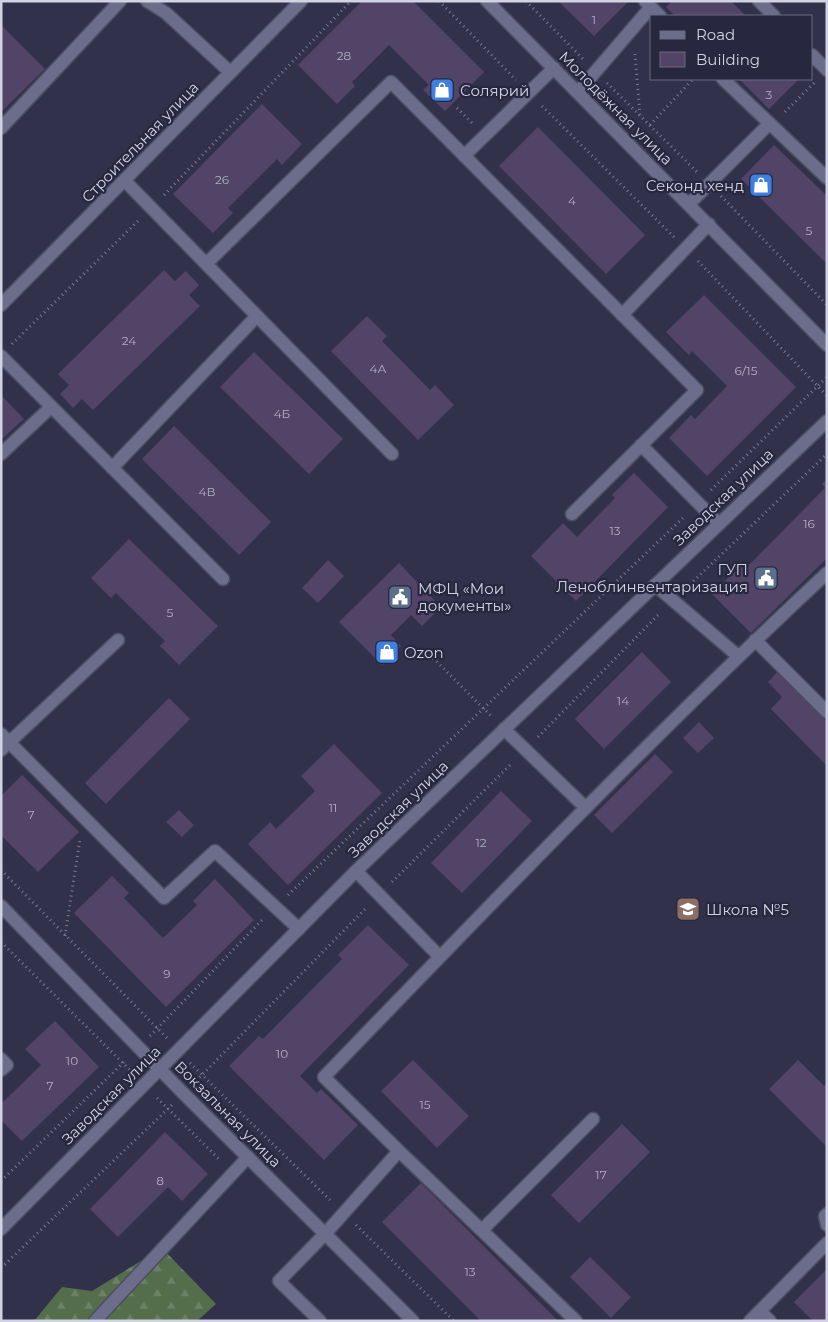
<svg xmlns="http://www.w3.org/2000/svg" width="828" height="1322" viewBox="0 0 828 1322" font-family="Montserrat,sans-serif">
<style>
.forest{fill:url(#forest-firs)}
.building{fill:#524467}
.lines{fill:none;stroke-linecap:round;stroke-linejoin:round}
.lane-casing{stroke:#4d4d62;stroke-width:15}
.street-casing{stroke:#4d4d62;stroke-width:15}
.path{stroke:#7a7a90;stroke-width:3;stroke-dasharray:1 4;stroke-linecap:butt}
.lane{stroke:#6c6d8a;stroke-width:12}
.street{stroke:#6c6d8a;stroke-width:12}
.labels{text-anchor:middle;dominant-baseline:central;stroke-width:4.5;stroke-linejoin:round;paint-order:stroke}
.number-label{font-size:12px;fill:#b1aec4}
.poi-label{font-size:15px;fill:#d1d2e3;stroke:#272740;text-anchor:start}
.street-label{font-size:15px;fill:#d1d2e3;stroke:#272740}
</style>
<defs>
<pattern id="forest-firs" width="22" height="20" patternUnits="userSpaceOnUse" patternTransform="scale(1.25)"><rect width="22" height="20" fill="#546d4b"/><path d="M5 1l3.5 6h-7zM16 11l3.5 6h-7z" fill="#6c8165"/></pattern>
</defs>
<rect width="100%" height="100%" fill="#31314b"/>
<path class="forest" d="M162,1248L216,1304L197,1321H34L62,1287L92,1291Z"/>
<path class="building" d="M362,1H413L484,72L445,111L423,90L429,85L389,45L352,82L355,86L337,104L298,65Z
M558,1H629L594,36Z
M672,1H731L746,16H675L666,7Z
M1,25L45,69L1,112Z
M739,79H799L769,109Z
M262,104L302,144L282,165L277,159L228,208L233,213L213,233L173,194Z
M538,127L645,235L606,274L499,166Z
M774,145L827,196V264L741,179Z
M164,270L175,281L186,271L199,285L189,295L200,306L93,410L82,399L73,408L60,394L69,385L58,374Z
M704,295L796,387L707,476L669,438L691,415L695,419L727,386L692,351L689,355L666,332Z
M367,316L387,336L382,341L430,390L435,385L454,405L418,440L331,351Z
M254,352L343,439L309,474L220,387Z
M1,395L24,419L3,438L1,436Z
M174,426L271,522L239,555L142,459Z
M634,473L668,507L576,601L531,556L563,523L577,537L615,498L612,495Z
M827,479V558L751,633L712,594L742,564L746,568L825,488L822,484Z
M129,539L218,626L179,665L160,646L165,641L116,593L111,598L91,578Z
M328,560L344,576L318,603L302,588Z
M399,563L441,607L422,626L411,615L391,635L401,646L382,665L339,622Z
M642,652L671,682L604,749L575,719Z
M778,671L827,722V766L771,709L782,697L768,682Z
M169,698L190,719L106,804L85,783Z
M699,722L714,738L698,753L683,738Z
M334,744L382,793L288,885L248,844L270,822L276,829L315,791L301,776Z
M655,754L673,772L612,833L594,815Z
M22,775L79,832L38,872L1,835V796Z
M501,791L532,821L462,893L431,863Z
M179,810L194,825L182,837L166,822Z
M112,876L129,893L124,898L163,938L197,905L193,901L215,879L254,920L166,1007L74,913Z
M368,925L409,965L300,1076L317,1093L321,1089L358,1125L324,1160L229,1066L259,1036L263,1039L342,959L338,955Z
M55,1021L99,1067L22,1141L1,1120V1104L41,1065L25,1049Z
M413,1060L469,1116L437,1148L381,1091Z
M798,1060L824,1086L827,1084V1147L769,1089Z
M622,1124L650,1152L579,1223L551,1195Z
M165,1132L208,1174L182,1201L168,1187L118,1237L90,1209Z
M421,1183L558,1321H481L382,1222Z
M590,1257L631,1297L611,1318L570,1277Z
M827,1269V1321H813L794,1302Z"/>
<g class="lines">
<g class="lane-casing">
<path id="lane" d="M147,1L166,13L230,72
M645,1L660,16
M759,1L774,16
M812,55L827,70
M723,79L827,178
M578,92L651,7
M1,128L120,1
M464,156L554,68
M125,181L392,454
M689,204L769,124
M206,264L391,82L697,390L572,514
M622,315L709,224
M1,356L223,579
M641,445L719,524
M1,454L51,407
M112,468L257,316
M655,585L738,656
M755,640L827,712
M504,729L586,808
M1,734L164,898L215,851L299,929
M1,750L118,640
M356,871L440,957
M1,1059L7,1065L1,1070
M399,1151L576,1321
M827,1214L825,1216L827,1225
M482,1230L593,1119
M760,1311L770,1321
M95,1321L248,1157
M320,1321L279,1281L325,1234L399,1151L324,1077C489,906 653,735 827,573
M750,1321L827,1243"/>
</g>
<g class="street-casing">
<path id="street" d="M487,1L827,345
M1,305L301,1
M1,906L184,1094L413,1321
M1,1229L356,871L827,421"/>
</g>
<path class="path" d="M439,1L516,80
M526,1L583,59
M635,54L640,115
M607,83L697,172
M542,106L674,237
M457,108L472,123
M785,112L814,83
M650,125L693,79
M164,195L351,1
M721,196L827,305
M698,261L827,396
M12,344L138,221
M711,490L827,377
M686,588L827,454
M433,658L493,718
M538,737L660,613
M1,870L167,1038
M392,882L512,763
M288,895L685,516
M65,936L80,839
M1,942L132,1072
M150,1036L262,920
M190,1063L330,1200
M196,1081L367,907
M157,1098L220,1160
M1,1181L126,1060
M356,1225L454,1321
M1,1268L172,1105"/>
<use href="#lane" class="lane"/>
<use href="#street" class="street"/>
</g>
<defs>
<g id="shop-square" transform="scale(1.25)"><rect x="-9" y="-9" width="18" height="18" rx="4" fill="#3f7fe0" stroke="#272740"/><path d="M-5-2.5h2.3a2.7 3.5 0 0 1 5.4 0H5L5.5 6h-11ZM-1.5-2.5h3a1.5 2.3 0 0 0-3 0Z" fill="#fff"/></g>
<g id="civic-square" transform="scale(1.25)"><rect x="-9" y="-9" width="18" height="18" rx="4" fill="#5c6f8a" stroke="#272740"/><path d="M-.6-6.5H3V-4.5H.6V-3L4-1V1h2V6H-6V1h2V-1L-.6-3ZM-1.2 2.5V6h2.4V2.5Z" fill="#fff"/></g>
<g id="school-square" transform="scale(1.25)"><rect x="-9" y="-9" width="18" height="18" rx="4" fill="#8d6e63" stroke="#272740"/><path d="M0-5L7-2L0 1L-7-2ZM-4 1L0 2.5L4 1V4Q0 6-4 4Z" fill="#fff"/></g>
</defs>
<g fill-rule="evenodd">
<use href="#shop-square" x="442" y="90"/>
<use href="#shop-square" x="761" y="185"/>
<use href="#civic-square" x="766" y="578"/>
<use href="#civic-square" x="400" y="597"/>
<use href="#shop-square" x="387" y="652"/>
<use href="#school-square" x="688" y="909"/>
</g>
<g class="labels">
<g class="number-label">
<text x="594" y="19">1</text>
<text x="344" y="55">28</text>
<text x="769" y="94">3</text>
<text x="222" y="179">26</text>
<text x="572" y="200">4</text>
<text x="809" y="230">5</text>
<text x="129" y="340">24</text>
<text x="378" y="368">4А</text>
<text x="746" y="370">6/15</text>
<text x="282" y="413">4Б</text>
<text x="207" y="491">4В</text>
<text x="809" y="523">16</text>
<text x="615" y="530">13</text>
<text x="170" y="612">5</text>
<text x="623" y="700">14</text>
<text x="333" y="807">11</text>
<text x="31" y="814">7</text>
<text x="481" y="842">12</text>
<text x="167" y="973">9</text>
<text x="282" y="1053">10</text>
<text x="72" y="1060">10</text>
<text x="50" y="1085">7</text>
<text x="425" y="1104">15</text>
<text x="601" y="1174">17</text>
<text x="160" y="1180">8</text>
<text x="470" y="1271">13</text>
</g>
<g class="poi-label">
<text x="460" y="90">Солярий</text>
<text x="744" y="185" text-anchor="end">Секонд хенд</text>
<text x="748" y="569" text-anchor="end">ГУП<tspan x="748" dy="17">Леноблинвентаризация</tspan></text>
<text x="418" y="588">МФЦ «Мои<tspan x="418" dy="17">документы»</tspan></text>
<text x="404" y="652">Ozon</text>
<text x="706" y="909">Школа №5</text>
</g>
<g class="street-label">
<text transform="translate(616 108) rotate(45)">Молодёжная улица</text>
<text transform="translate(140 142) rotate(-46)">Строительная улица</text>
<text transform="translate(723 497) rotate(-44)">Заводская улица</text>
<text transform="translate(398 809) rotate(-44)">Заводская улица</text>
<text transform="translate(111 1095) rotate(-45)">Заводская улица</text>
<text transform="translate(228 1114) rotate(45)">Вокзальная улица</text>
</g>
</g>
<rect width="828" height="1322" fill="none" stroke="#d1d2e3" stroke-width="5"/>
<rect x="650" y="15" width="162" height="65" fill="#272740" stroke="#6b6b81"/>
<rect x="660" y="31" width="25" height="8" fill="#6c6d8a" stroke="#6b6b81"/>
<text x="696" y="40" font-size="15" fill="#d1d2e3">Road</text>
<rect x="660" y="52" width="25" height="15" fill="#524467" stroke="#6b6b81"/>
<text x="696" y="65" font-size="15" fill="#d1d2e3">Building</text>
</svg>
